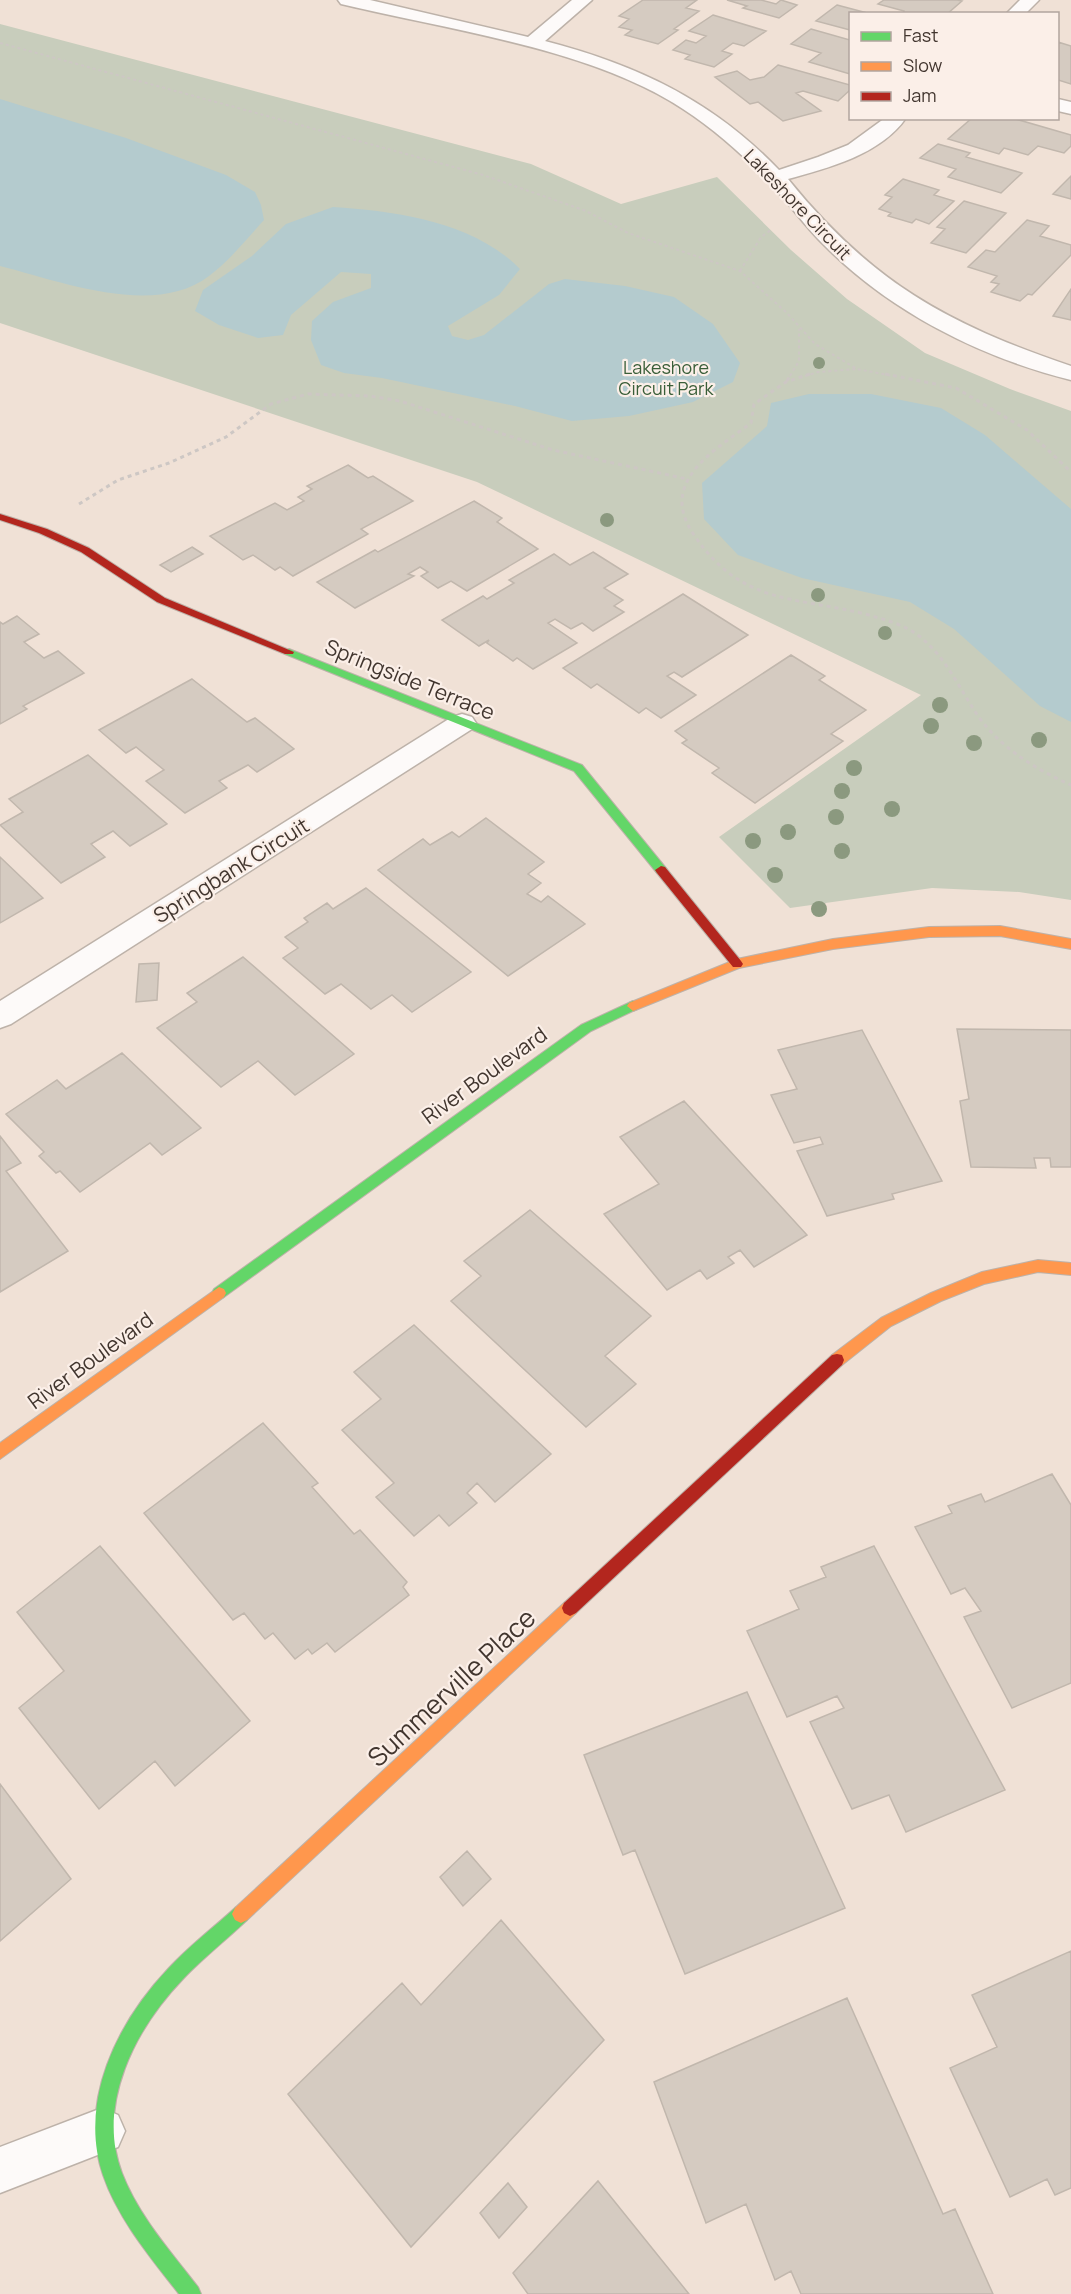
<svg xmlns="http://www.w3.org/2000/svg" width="1071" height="2294" viewBox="0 0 1071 2294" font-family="Manrope,sans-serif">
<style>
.green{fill:#c8cdbc}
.water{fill:#b4cbce}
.building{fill:#d5cbc1;stroke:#c1b7ad;stroke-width:1.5}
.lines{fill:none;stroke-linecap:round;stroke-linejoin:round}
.street-casing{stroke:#bdb2a9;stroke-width:3}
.fast-casing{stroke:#bdb2a9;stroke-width:2}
.slow-casing{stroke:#bdb2a9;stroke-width:2}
.jam-casing{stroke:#bdb2a9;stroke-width:2}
.path-far1{stroke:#cdc7c4;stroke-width:2;stroke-dasharray:3 3;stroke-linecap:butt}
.path{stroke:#cdc7c4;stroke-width:3;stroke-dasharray:4 4;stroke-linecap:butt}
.street{fill:#fdfaf9;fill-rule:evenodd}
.fast{fill:#63d668;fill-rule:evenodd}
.slow{fill:#ff974d;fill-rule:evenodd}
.jam{fill:#b3261e;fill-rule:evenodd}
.tree{fill:#8b997f}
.labels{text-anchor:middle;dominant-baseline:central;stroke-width:4.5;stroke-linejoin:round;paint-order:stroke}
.far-street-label{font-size:18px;fill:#42362f;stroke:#fbefe8}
.far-park-label{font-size:18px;fill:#395e38;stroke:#fbefe8}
.street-label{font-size:21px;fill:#42362f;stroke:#fbefe8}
.near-street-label{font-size:26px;fill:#42362f;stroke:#fbefe8}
</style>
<rect width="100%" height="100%" fill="#f0e1d6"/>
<path class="green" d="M0,24L531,164L621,204L717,177L791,250L847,299L925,353L1010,389L1071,411V900L1019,892L932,888L790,908L719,837L921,695L477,482L0,323Z"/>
<path class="water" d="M0,99L126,138L226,175L255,192L261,205L264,220C247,239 229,261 209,276C154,318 60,281 0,266Z
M333,207C396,211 474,222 520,269L499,295L448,326L452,336L468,340L484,335L549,284L565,279L625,286L674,297L713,324L740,363L733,382L693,402L629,416L572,421L515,406L382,378L344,373L321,365L311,340L312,321L333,302L371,288V274L341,272L291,315L283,335L258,338L219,325L195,311L203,290L252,256L286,224Z
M809,394H871L941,408L985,435L1071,509V722L1040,706L954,629L910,602L802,578L738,555L704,519L702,483L767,426L771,403Z"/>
<path class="building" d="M643,0H697L686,8L699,11L674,29L678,30L658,44L625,35L632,30L619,27L629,19L619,16Z
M727,0H761L776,4L781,0L797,5L779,18L743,8L747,6Z
M884,0H957L962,1L947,14H903L904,11L878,4Z
M837,5L871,14H850V30L816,21Z
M713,15L766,31L744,46L733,43L722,51L732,54L714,67L685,59L690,55L673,50L686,40L696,43L706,36L689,31Z
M811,29L850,40V74L809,62L821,53L791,44Z
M1058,42L1071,46V84L1058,80Z
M778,65L850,85V90L838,101L803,91L796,93L821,111L783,121L758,102L750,104L715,77L737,71L750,80L764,77Z
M972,118H1012L1071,135V146L1064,153L1038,146L1028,155L1004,148L999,154L948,139Z
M938,144L970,153L966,157L1022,173L1001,193L948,177L956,169L920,158Z
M1071,176V199L1053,194Z
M903,179L939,190L934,195L954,201L929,224L916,219L912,223L888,216L891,213L879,209L892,197L885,195Z
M964,201L1006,213L966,253L931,243L945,229L937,227Z
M1027,220L1049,226L1040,236L1071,245V255L1032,295L1028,294L1020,301L991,292L999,284L991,282L997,276L968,267L986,250L995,252Z
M1071,289V320L1053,316Z
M348,465L368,478L373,476L413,501L361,529L368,534L293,576L280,567L275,570L253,555L243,560L210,536L275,503L287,510L304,501L298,497L312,489L307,486Z
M474,501L502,518L497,522L538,549L467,591L451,581L438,588L421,576L428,572L420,567L408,574L414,576L355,608L317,582L375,550L378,552Z
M192,547L203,554L171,572L160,565Z
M593,552L628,574L604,588L623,600L614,606L624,612L593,631L582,623L571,629L555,619L548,623L577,643L533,669L517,658L513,661L487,643L489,640L479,646L442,620L483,596L487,599L514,583L509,580L554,554L570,565Z
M683,594L748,635L682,677L674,672L667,676L696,695L661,718L646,708L639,713L597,684L591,688L563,668Z
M17,616L39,634L24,642L44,658L58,651L84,673L23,706L27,709L0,724V622L3,624Z
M791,655L825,676L819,680L866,710L831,734L843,741L755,803L712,773L719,768L682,743L687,740L675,731Z
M192,679L247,722L255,718L294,749L257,772L248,765L219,781L227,788L185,813L146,781L164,770L136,747L126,753L99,730Z
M88,755L167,824L130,846L113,831L91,844L105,857L61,883L0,825L23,812L9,799Z
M486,818L544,862L528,874L541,883L527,894L541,902L548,896L585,924L508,976L378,870L423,839L430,845L452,832L459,837Z
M0,857L43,898L0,923Z
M366,888L471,972L412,1012L392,995L371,1009L341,984L325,994L283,958L298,948L285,937L308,922L304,918L327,903L333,909Z
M243,957L354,1054L295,1095L258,1061L221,1087L157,1028L197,1002L187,993Z
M159,963L157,1000L136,1002L139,964Z
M957,1029L1071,1030V1167H1051L1050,1158H1034L1036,1168L971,1167L960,1101L969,1099Z
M862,1030L942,1181L892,1194L894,1199L827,1216L797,1151L823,1144L820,1137L794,1143L771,1095L797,1089L778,1050Z
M122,1053L201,1128L162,1155L150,1143L80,1192L60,1171L56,1173L39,1156L44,1152L6,1114L57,1080L66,1089Z
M684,1101L807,1235L754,1267L740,1250L728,1257L734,1263L707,1279L700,1270L667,1290L604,1214L659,1184L620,1137Z
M0,1136L21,1163L6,1171L68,1251L0,1292Z
M530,1210L651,1316L605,1356L636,1384L586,1427L451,1301L481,1276L464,1261Z
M414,1325L551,1454L495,1502L477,1483L467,1493L477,1503L449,1526L439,1515L414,1536L376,1497L394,1483L342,1430L381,1399L354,1372Z
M263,1423L318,1483L312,1487L354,1534L360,1530L407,1582L403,1587L409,1595L335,1652L327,1643L312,1654L308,1649L295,1659L273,1633L265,1639L244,1613L233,1620L144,1513Z
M1052,1474L1071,1505V1683L1012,1708L964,1617L981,1611L965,1588L951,1594L915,1527L952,1513L948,1506L981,1494L985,1502Z
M100,1546L250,1721L175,1786L155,1761L99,1809L19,1708L64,1671L17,1612Z
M874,1546L1005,1790L906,1832L889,1795L852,1809L810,1722L844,1708L837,1696L787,1717L747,1631L799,1609L790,1591L826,1577L821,1567Z
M747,1692L845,1908L685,1974L635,1850L623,1855L584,1755Z
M0,1784L71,1879L0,1941Z
M467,1851L491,1879L463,1906L440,1877Z
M501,1920L604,2040L411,2247L288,2094L402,1983L421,2005Z
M1071,1951V2188L1055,2195L1047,2179L1010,2197L950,2068L997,2047L972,1995Z
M847,1998L943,2214L955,2209L993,2294H801L791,2271L775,2280L746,2204L706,2223L654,2082Z
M598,2181L689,2294H528L513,2273Z
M508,2183L527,2207L499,2238L480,2213Z"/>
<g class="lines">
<g class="street-casing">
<path id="street" d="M338,0H370L528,37L572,0H592L545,41C637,65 712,100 779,170L818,157L848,145L885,118H906C880,155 828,168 788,179C871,282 947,324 1071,366V380C979,357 889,311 823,244C803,224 788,202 769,182C743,155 714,129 683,109C590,48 448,30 341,4Z
M1020,0H1039L1025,14H1006Z
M1058,99L1071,102V114L1058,111Z
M462,714L472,717L476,723L472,729L11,1024L0,1028V1001L452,717Z
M102,2108L118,2115L125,2131L118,2147L0,2193V2147Z"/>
</g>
<g class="fast-casing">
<path id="fast" d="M289,649L582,765L665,867L667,870L665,873H657L574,771L285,654L284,652Z
M633,1001L637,1003L639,1006L637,1009L591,1031L224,1297L219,1299L214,1297L212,1293L214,1289L581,1025Z
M241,1905L247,1908L250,1914L247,1920C226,1940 203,1958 183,1979C135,2029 96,2104 122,2173C138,2215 171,2252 198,2287L201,2294H179C151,2258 118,2219 103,2175C78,2102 117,2023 168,1969C188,1947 213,1928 235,1908Z"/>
</g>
<g class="slow-casing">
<path id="slow" d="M1000,926L1071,939V949L1000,936L929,937L833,949L739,968L633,1011L627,1006L629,1003L737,959L833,939L929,927Z
M1038,1260L1071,1263V1275L1038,1272L984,1284L941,1301L891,1326L842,1365L837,1366L832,1365L830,1360L832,1355L881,1318L931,1293L982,1272Z
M219,1287L224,1289L226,1293L224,1297L0,1459V1443Z
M570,1600L576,1603L578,1608L576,1613L247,1920L241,1923L235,1920L232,1914L235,1908L564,1603Z"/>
</g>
<g class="jam-casing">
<path id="jam" d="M0,514L47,529L89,548L165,598L294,652L293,654H285L157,602L81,552L39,533L0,520Z
M661,866L665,867L741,961L743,964L741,967H733L657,873L655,870Z
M837,1354L842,1355L844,1360L842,1365L576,1613L570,1616L564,1613L562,1608L564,1603L832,1355Z"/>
</g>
<path class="path-far1" d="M0,43L483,175L586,211L628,233L740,271L786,312L815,344L857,369L893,376
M740,271L761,237L771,230
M790,376L799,361V329
M805,376L818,372L857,369"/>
<path class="path" d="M810,374L786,382L754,404L751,423C714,451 657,482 694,535C742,606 795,596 869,615C886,620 905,625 919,636C946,657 959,688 978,716C1001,748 1035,769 1071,785
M885,374L956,388L1027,430L1071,472
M787,381L791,374
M79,504L118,480L169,463L226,437L271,404L308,394L370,396L400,401L553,450L687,479"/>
<use href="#street" class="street"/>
<use href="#fast" class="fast"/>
<use href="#slow" class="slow"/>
<use href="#jam" class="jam"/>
</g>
<g class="tree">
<circle cx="819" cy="363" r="6"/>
<circle cx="607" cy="520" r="7"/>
<circle cx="818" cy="595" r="7"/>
<circle cx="885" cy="633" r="7"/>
<circle cx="940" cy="705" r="8"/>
<circle cx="931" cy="726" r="8"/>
<circle cx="1039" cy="740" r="8"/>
<circle cx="974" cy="743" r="8"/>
<circle cx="854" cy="768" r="8"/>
<circle cx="842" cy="791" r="8"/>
<circle cx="892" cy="809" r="8"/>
<circle cx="836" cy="817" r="8"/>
<circle cx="788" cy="832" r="8"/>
<circle cx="753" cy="841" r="8"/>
<circle cx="842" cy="851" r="8"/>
<circle cx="775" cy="875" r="8"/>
<circle cx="819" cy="909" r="8"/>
</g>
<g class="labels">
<g class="far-street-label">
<text transform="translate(798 204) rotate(46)">Lakeshore Circuit</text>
</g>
<g class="far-park-label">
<text x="666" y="367">Lakeshore<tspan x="666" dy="21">Circuit Park</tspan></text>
</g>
<g class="street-label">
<text transform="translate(410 679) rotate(22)">Springside Terrace</text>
<text transform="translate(231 870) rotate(-32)">Springbank Circuit</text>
<text transform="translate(484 1075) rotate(-36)">River Boulevard</text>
<text transform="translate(90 1360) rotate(-36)">River Boulevard</text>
</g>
<g class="near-street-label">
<text transform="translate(451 1687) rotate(-43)">Summerville Place</text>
</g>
</g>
<rect x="849" y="12" width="210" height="108" fill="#fbefe8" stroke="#b1a59e" stroke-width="1.5"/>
<rect x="861" y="32" width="30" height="9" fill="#63d668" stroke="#b1a59e" stroke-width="1.5"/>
<text x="903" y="42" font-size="18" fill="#42362f">Fast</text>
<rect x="861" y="62" width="30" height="9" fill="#ff974d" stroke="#b1a59e" stroke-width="1.5"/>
<text x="903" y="72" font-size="18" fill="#42362f">Slow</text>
<rect x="861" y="92" width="30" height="9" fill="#b3261e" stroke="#b1a59e" stroke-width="1.5"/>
<text x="903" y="102" font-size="18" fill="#42362f">Jam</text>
</svg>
